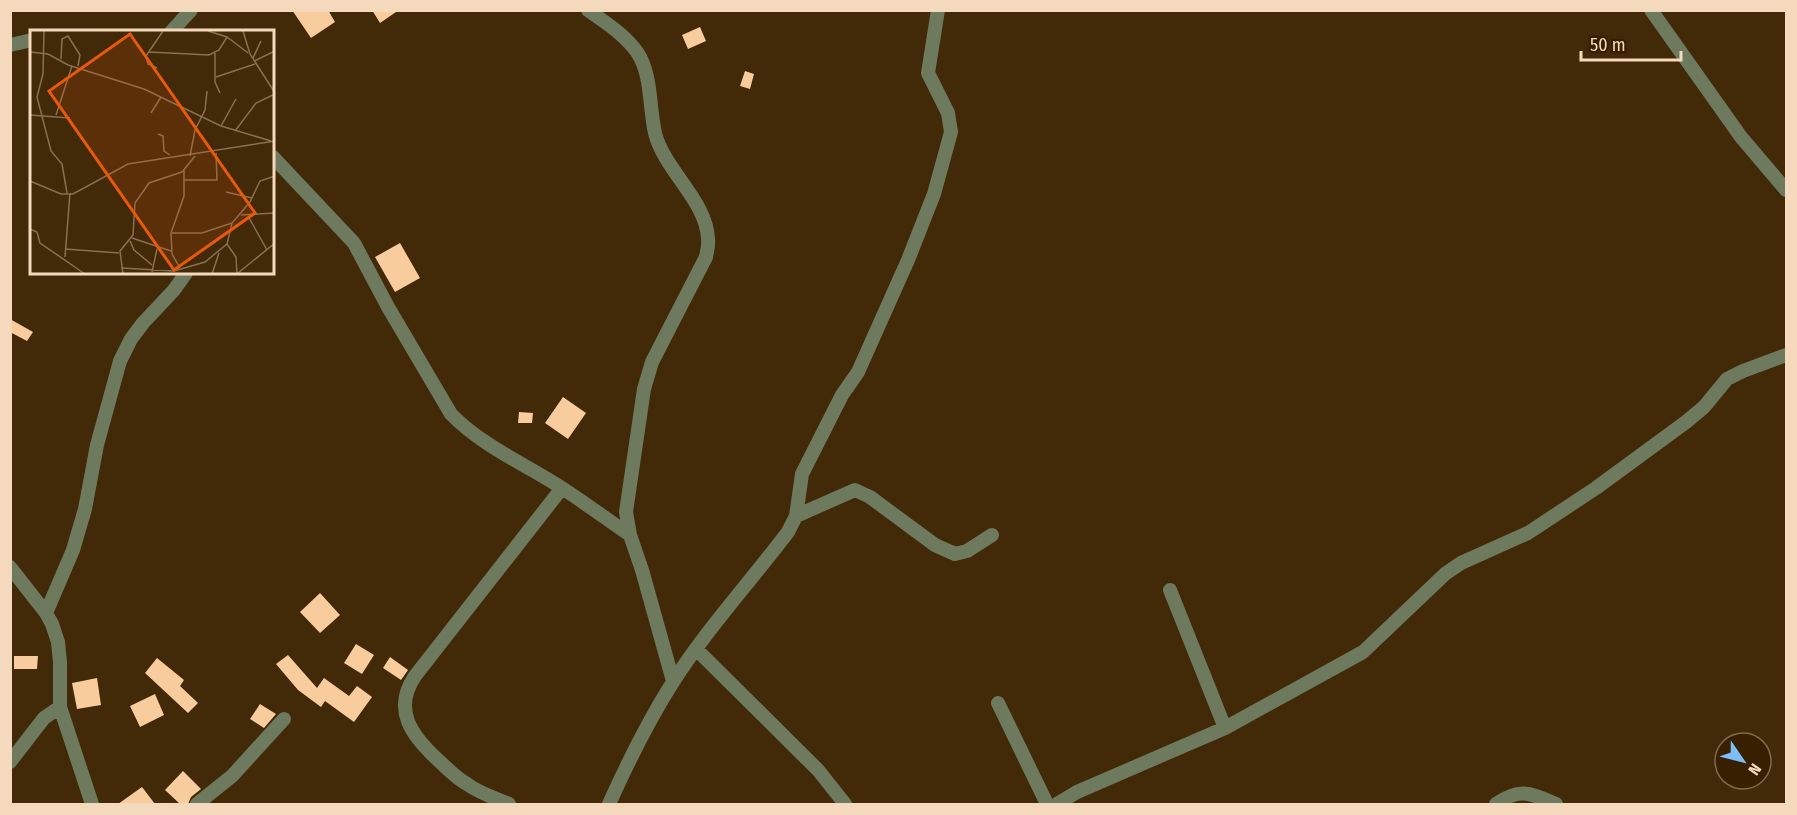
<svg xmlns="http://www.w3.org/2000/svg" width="1797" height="815" viewBox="0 0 1797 815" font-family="'Fira Sans Condensed',sans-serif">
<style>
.building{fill:#f8cc9d}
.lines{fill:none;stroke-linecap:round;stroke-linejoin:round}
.minor{stroke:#6d7a5e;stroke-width:14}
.inset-road{fill:none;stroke:#8a6f50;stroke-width:1.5}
.view{fill:#e8590c;fill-opacity:0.15;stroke:#e8590c;stroke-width:3}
.inset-edge{fill:none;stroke:#f5d9bc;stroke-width:3}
</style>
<rect width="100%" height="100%" fill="#422908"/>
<path class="building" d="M292,10H328L335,22L311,38Z
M372,10H399L380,23Z
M700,27L706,41L688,49L682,35Z
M745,71L754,74L750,89L740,86Z
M400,243L420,278L395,292L375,257Z
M10,319L33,332L27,341L10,332Z
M563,397L586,413L568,439L545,423Z
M519,412L533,413L532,423H518Z
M320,593L340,615L320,633L300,612Z
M356,644L374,655L362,674L344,663Z
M288,655L317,688L324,678L349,696L357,686L372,697L354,722L325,701L321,707L298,690L276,664Z
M14,656H38L37,669H14Z
M390,657L408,670L401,680L383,668Z
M157,658L184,680L180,686L198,703L188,713L145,673Z
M97,678L101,705L77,709L72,683Z
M155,694L164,715L140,727L130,706Z
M260,704L276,714L264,728L250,719Z
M183,771L201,789L191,797L188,804H180L165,790Z
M142,787L155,804H118Z"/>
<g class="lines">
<path class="minor" d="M588,10C606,23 624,34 637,52C652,74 649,107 655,133C664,170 707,201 708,239C709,245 707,251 706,257L652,362L644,389L626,512L630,535L642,570L673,681
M1651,10L1741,137L1786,190
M171,32L191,10
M10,45L32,40
M273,157L354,243L388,307L451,414C482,446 525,464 562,488C585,503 608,520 630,535
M796,516L855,490L870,497L935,545L955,554L967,551L992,535
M10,567L46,613L52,624L58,642L60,662V707L92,804
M1170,590L1225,728
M46,613L73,550L85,509L97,445L120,361L131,339L143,323L174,290L186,273
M696,649L818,770L845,804
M998,703L1047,804
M10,762L44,718L60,707
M197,804L232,776L284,719
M509,804C495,798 479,793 467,784C456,778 447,768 438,760C412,736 392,710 415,676L562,488
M609,804C628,762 648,721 673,682C707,629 750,582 788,532L796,516L802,474L842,395L858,372L908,260L934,194L951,132L948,113L928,73L938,10
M1057,804L1077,792L1225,728L1363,652L1445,574L1461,563L1528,533L1596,488L1686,422L1704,407L1727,379L1743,371L1786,355
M1496,804C1520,787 1530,793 1556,804"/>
</g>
<g transform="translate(30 30)">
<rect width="244" height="244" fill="#422908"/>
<path class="inset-road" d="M14,1L13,44L7,67L21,121L32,134L37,163M178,1L197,7L218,23M213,1L220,24L245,63M0,22L18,24L38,35L114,59L191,96L241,111M119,22L179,25L189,20L197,7M185,23V52L190,63M223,28L231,11M31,29L32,9L38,6L50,25L48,36M224,31L245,21M127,38L118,34L116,26L133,1M186,47L225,34M121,83L131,67M0,85L40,88M26,85L42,36M191,96L206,69M205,101L226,73L245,64M128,104L133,106L134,121L140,125M160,126L165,100L175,80L177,61M154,150H187L186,123M0,151L31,164H43L98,134L245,111M196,162L222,168M211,185L245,183M218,186L237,220M0,199L7,202L10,213L55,244M141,203H172L202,193M102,208L141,221M100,211L104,220L122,235M35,219L89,223M35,227L40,163M91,238L144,241L175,232L197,214M150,238L142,224L141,203L154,166V140M122,242L127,219M208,243L245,213M93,244L90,221L103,205L105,173L119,153L152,142L165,126M182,244L189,223M207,244L206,227L197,214L202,193L220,172L230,151L245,146"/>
<path class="view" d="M100,4L225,183L144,240L19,61Z"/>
<rect width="244" height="244" class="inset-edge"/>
</g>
<rect width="1797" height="815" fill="none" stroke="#f5d9bc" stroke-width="24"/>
<g transform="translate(1743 761) rotate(125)"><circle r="28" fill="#381f00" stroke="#84694b" stroke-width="1.5"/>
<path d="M0-4.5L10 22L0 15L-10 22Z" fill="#7ebdf9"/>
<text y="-9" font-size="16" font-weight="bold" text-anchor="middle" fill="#f5d9bc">N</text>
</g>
<path d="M1581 51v9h100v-9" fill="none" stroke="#f5d9bc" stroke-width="3"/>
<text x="1590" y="51" font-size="18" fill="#f5d9bc" stroke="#381f00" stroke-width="4.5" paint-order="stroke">50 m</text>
</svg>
